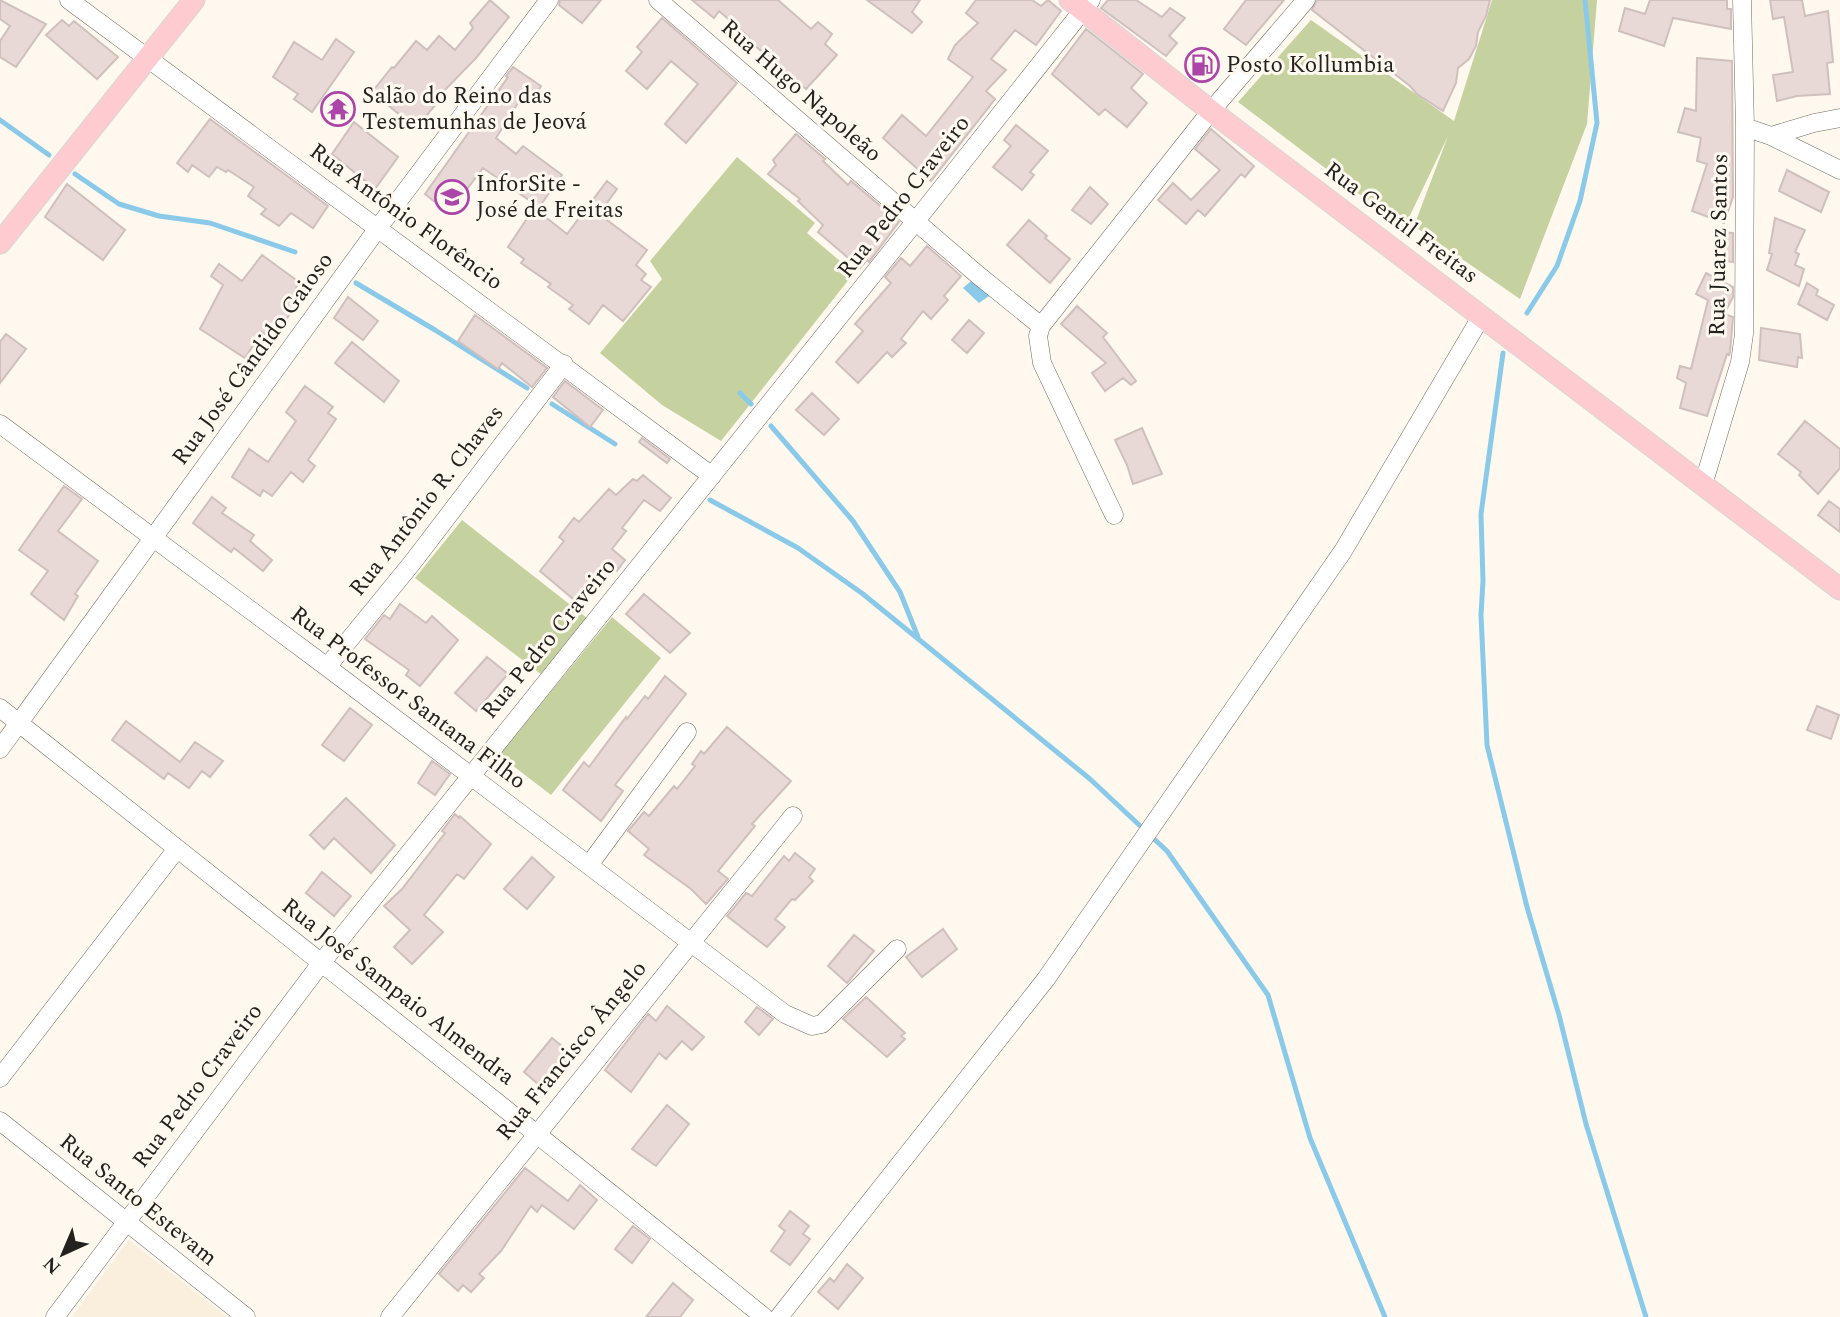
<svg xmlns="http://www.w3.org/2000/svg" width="1840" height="1317" viewBox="0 0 1840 1317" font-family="Spectral,serif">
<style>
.built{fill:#faeedc}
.green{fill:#c5d29f}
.water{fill:#8acae8}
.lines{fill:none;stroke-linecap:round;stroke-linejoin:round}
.stream{stroke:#8acae8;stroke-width:5}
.building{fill:#e8d9d6;stroke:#cfc0bd;stroke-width:2}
.minor-casing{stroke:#736c63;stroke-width:19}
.major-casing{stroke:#d8d7d6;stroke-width:23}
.minor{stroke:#fff;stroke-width:18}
.major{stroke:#fdcbd0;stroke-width:21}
.labels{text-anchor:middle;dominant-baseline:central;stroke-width:6;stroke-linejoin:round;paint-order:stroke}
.poi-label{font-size:23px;fill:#24221e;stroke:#fef8ef;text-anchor:start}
.street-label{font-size:23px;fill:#24221e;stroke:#fef8ef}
</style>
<rect width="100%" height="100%" fill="#fef8ef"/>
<path class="built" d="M129,1240L227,1317H72Z"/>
<path class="green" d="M1492,0H1597L1587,124L1520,299L1414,226L1448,136L1404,228L1238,102L1311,20L1454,121Z
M737,157L815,223L807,233L854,273L721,441L662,405L600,353L662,279L650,261Z
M462,520L587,618L542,675L415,578Z
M612,617L661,658L551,795L499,755Z"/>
<path class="water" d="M978,275L992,294L979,303L963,288Z"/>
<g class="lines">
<path class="stream" d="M0,120L49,155
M75,174L119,204L159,216L210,223L295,252
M356,283L435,330L527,388
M1527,313L1557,266L1580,201L1597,123L1585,0
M1503,353L1481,514L1483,581L1481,615L1487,745L1527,907L1559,1015L1586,1124L1646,1317
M740,393L751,404
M552,404L615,444
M771,426L853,521L900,592L918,637
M710,500L798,548L863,594L1090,779L1167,851L1268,995L1310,1138L1385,1317"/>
</g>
<path class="building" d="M0,0L46,24L16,67L0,57V41L10,26L0,19Z
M490,0L509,17L476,58L434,101L437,103L416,128L372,92L392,67L394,68L416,41L427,50L439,36L455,50L473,28L470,23Z
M560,0H601L582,23L559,5Z
M692,0H778L811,29L818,22L832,34L825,44L837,55L806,89L747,39L749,37L719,11L714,18Z
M867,0H920L912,12L922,22L912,33Z
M976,0H1032L1041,6L1048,0L1061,11L1036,45L1015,30L991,59L1006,70L986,91L995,99L931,181L883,138L902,115L926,136L973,77L948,59L955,45L978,23L966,13Z
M1108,0H1136L1162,17L1170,8L1185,18L1169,36L1177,43L1166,56L1101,8Z
M1246,0H1284L1246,45L1224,29Z
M1317,0H1490L1486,16L1478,32L1476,46L1469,59L1458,68L1456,83L1443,111L1417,94L1410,86L1312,10Z
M1650,0H1727V9H1731V29L1673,18L1664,46L1619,31L1625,8L1645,14Z
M1770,0H1802L1805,16L1828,11L1833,62L1827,63L1830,94L1797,96L1777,101L1773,75L1793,72L1784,17L1773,19Z
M662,18L737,83L686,143L665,124L698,84L671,61L647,89L626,71L642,52L637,47Z
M62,20L69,26L74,21L118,57L97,79L46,35Z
M1086,29L1143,74L1131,88L1147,103L1127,127L1105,109L1099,115L1052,74Z
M336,39L354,52L312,112L294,99L298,94L273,77L294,42L322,60Z
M1697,58L1732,61L1733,197L1724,223L1692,211L1707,164L1697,161L1701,138L1678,132L1685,108L1696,111Z
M513,67L541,86L533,99L525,92L496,138L516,154L523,146L562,175L539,207L483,168L449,213L425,194L508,77L506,76Z
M210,119L328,206L313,228L291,213L279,226L261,214L266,209L248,196L254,187L228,170L226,172L217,167L209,177L192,165L188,172L177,163Z
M354,122L398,157L375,189L332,154Z
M1016,125L1048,151L1030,172L1034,175L1022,190L993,167L1011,146L1004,140Z
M1211,129L1254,166L1245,177L1241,174L1205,216L1198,210L1186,224L1158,200L1173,183L1191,200L1220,170L1195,149Z
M796,134L825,159L823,161L848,185L851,181L899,222L869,262L867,260L860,268L818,232L823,225L798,201L800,199L768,174L776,165L773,160Z
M1787,170L1829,192L1821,212L1779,191Z
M607,181L617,189L599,214L647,250L636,265L646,274L641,280L651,287L623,321L603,305L589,324L569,309L573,305L548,287L551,284L521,263L524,259L508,247L534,208L567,234Z
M67,184L125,230L103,260L45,217Z
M1090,187L1108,204L1091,224L1072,210Z
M1775,218L1805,230L1795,252L1799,254L1795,265L1804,269L1799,286L1767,270L1772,254L1769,253Z
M1029,220L1047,236L1045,238L1070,259L1050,283L1007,245Z
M1715,232L1733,233V262L1714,259Z
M927,246L961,276L944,296L948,300L931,319L923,311L901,339L906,343L892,357L887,352L858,383L836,362L863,331L855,324L891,283L885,277L901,258L910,266Z
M262,255L299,282L294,292L302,297L272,339L262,332L245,358L200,329L223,285L211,276L219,264L242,281Z
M1706,273L1733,287V297L1724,314L1733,317L1730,352L1729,355L1727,354L1707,416L1680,408L1686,383L1677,378L1680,366L1691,369L1708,300L1696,294Z
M1807,283L1818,290L1816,295L1834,305L1827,320L1798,304Z
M348,297L378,321L363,340L334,318Z
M1077,306L1107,333L1103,337L1136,381L1131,385L1123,378L1105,391L1092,373L1106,363L1061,324Z
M475,315L547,368L532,387L502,363L498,369L458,341Z
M969,320L984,333L967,353L952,340Z
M1761,328L1800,334L1802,358L1798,357L1797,367L1759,360Z
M6,334L26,349L0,383V342Z
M352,342L399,381L384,402L335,363Z
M565,381L603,410L590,427L553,397Z
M305,386L333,407L328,413L336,419L308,460L315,466L303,482L291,472L272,496L263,490L260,496L232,477L249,449L268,462L296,421L286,412Z
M812,393L839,419L824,435L796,410Z
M1805,421L1840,449V468L1818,494L1799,475L1801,472L1778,454Z
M1142,428L1162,474L1133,484L1127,465L1115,440Z
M642,438L670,459L667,463L639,442Z
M643,475L671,498L660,511L644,500L622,528L626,531L612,549L625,560L617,571L611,567L578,603L540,571L564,541L559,537L574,518L579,522L609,489L616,495L633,479L637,481Z
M64,486L82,499L58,531L98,561L75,594L78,596L64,620L31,594L48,571L19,550Z
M212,497L226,508L222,513L254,535L250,541L272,560L263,571L234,548L231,552L193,523Z
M1829,501L1840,509V532L1818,515Z
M644,594L690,633L670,653L626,614Z
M400,604L426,623L432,616L458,640L420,686L406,675L409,670L365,639L384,615L390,619Z
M487,657L508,674L476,711L455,693Z
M665,676L686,694L615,785L623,791L601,821L563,790L584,762L589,767L626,717L627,719L645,696L648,699Z
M1817,706L1839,715L1831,739L1807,730Z
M350,708L372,725L344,761L322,745Z
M126,721L180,762L195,742L223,761L210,777L202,771L189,788L168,773L164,779L112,740Z
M727,727L791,781L752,824L755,826L718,871L728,879L706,904L691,889L644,855L649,849L628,831L644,812L649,816L674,786L677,789L695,766L692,764L701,751L704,754Z
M432,761L450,774L435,795L418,783Z
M346,798L395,845L371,873L334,838L324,849L310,835Z
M455,814L459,818L460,816L491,844L464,879L457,874L424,915L443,932L412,964L394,947L410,930L384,906L402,889L445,833L442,831Z
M795,853L815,869L809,877L813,881L795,900L792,899L775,919L785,927L767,947L727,916L746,893L752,896L784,856L789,861Z
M532,857L554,877L527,909L504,889Z
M322,872L351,896L334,916L306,893Z
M943,929L957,949L922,977L906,957Z
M854,935L874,951L847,983L828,966Z
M866,997L905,1033L901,1036L905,1039L887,1057L843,1019Z
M667,1006L704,1037L692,1050L682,1041L666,1059L659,1053L631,1092L605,1070L648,1014L656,1021Z
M757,1007L773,1019L759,1035L745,1022Z
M552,1038L574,1056L546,1091L524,1072Z
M667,1105L689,1124L656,1166L632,1149Z
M525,1168L568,1201L580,1185L597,1200L574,1229L542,1205L537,1212L531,1206L501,1251L479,1274L484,1278L471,1292L463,1285L458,1291L439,1274Z
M790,1211L809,1226L803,1234L810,1239L790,1265L771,1251L785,1231L779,1226Z
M633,1226L650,1239L632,1263L615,1249Z
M847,1264L863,1278L838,1309L818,1292L830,1278L834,1282Z
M673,1283L693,1300L680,1317H646Z"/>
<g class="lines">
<g class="minor-casing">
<path id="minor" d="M69,0L712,476
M658,0L978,275L1041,326
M1745,127L1771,136L1814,123L1840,118
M1771,136L1840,170
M0,424L327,667L785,1014L812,1026L822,1024L897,949
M1703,485L1740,362L1744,334L1745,127L1742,0
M1114,515L1042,363L1038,336L1041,326L1211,111L1306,0
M327,667L412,563L564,364
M0,708C255,911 511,1111 764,1317
M0,749L378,228L549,0
M589,865L687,732
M0,1078L176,850
M0,1121L246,1317
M55,1317L322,962L915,222L1091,0
M390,1317L793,816
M779,1317L1046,979L1343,551L1481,317"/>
</g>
<g class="major-casing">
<path id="major" d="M1070,0L1211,111L1840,589
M0,243L194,0"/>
</g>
<use href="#minor" class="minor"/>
<use href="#major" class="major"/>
</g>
<defs>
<g id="fuel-ring" transform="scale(1.75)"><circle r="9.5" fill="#fef8ef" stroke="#ac45a8" stroke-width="1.5"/><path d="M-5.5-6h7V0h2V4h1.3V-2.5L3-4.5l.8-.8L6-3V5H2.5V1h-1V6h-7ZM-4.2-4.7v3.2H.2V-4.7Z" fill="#ac45a8"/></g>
<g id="temple-ring" transform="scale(1.75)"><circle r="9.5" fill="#fef8ef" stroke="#ac45a8" stroke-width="1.5"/><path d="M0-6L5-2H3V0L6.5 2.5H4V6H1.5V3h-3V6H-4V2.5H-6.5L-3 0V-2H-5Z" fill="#ac45a8"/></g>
<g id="university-ring" transform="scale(1.75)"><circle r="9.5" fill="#fef8ef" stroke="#ac45a8" stroke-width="1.5"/><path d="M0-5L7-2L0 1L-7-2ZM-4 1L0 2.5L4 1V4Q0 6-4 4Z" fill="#ac45a8"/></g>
</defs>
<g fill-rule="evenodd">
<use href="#fuel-ring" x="1202" y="65"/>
<use href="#temple-ring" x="338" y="109"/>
<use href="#university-ring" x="452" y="197"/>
</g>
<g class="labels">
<g class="poi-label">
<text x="1226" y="65">Posto Kollumbia</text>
<text x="362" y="96">Salão do Reino das<tspan x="362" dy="26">Testemunhas de Jeová</tspan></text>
<text x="476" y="184">InforSite -<tspan x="476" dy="26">José de Freitas</tspan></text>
</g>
<g class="street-label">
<text transform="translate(801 91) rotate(41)">Rua Hugo Napoleão</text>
<text transform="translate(904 197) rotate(-52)">Rua Pedro Craveiro</text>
<text transform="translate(406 217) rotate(36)">Rua Antônio Florêncio</text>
<text transform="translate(1401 223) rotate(37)">Rua Gentil Freitas</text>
<text transform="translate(1719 245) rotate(-89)">Rua Juarez Santos</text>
<text transform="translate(253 359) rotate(-54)">Rua José Cândido Gaioso</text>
<text transform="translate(427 501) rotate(-52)">Rua Antônio R. Chaves</text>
<text transform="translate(549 639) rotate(-51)">Rua Pedro Craveiro</text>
<text transform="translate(408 698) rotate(37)">Rua Professor Santana Filho</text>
<text transform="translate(398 992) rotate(38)">Rua José Sampaio Almendra</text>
<text transform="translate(572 1051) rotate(-51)">Rua Francisco Ângelo</text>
<text transform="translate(198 1086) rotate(-53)">Rua Pedro Craveiro</text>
<text transform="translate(138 1200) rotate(39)">Rua Santo Estevam</text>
</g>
</g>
<g transform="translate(63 1254) rotate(224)" stroke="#fef8ef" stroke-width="5" paint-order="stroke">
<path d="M0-5L12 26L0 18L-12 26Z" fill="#24221e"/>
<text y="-10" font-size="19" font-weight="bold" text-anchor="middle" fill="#24221e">N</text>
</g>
</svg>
